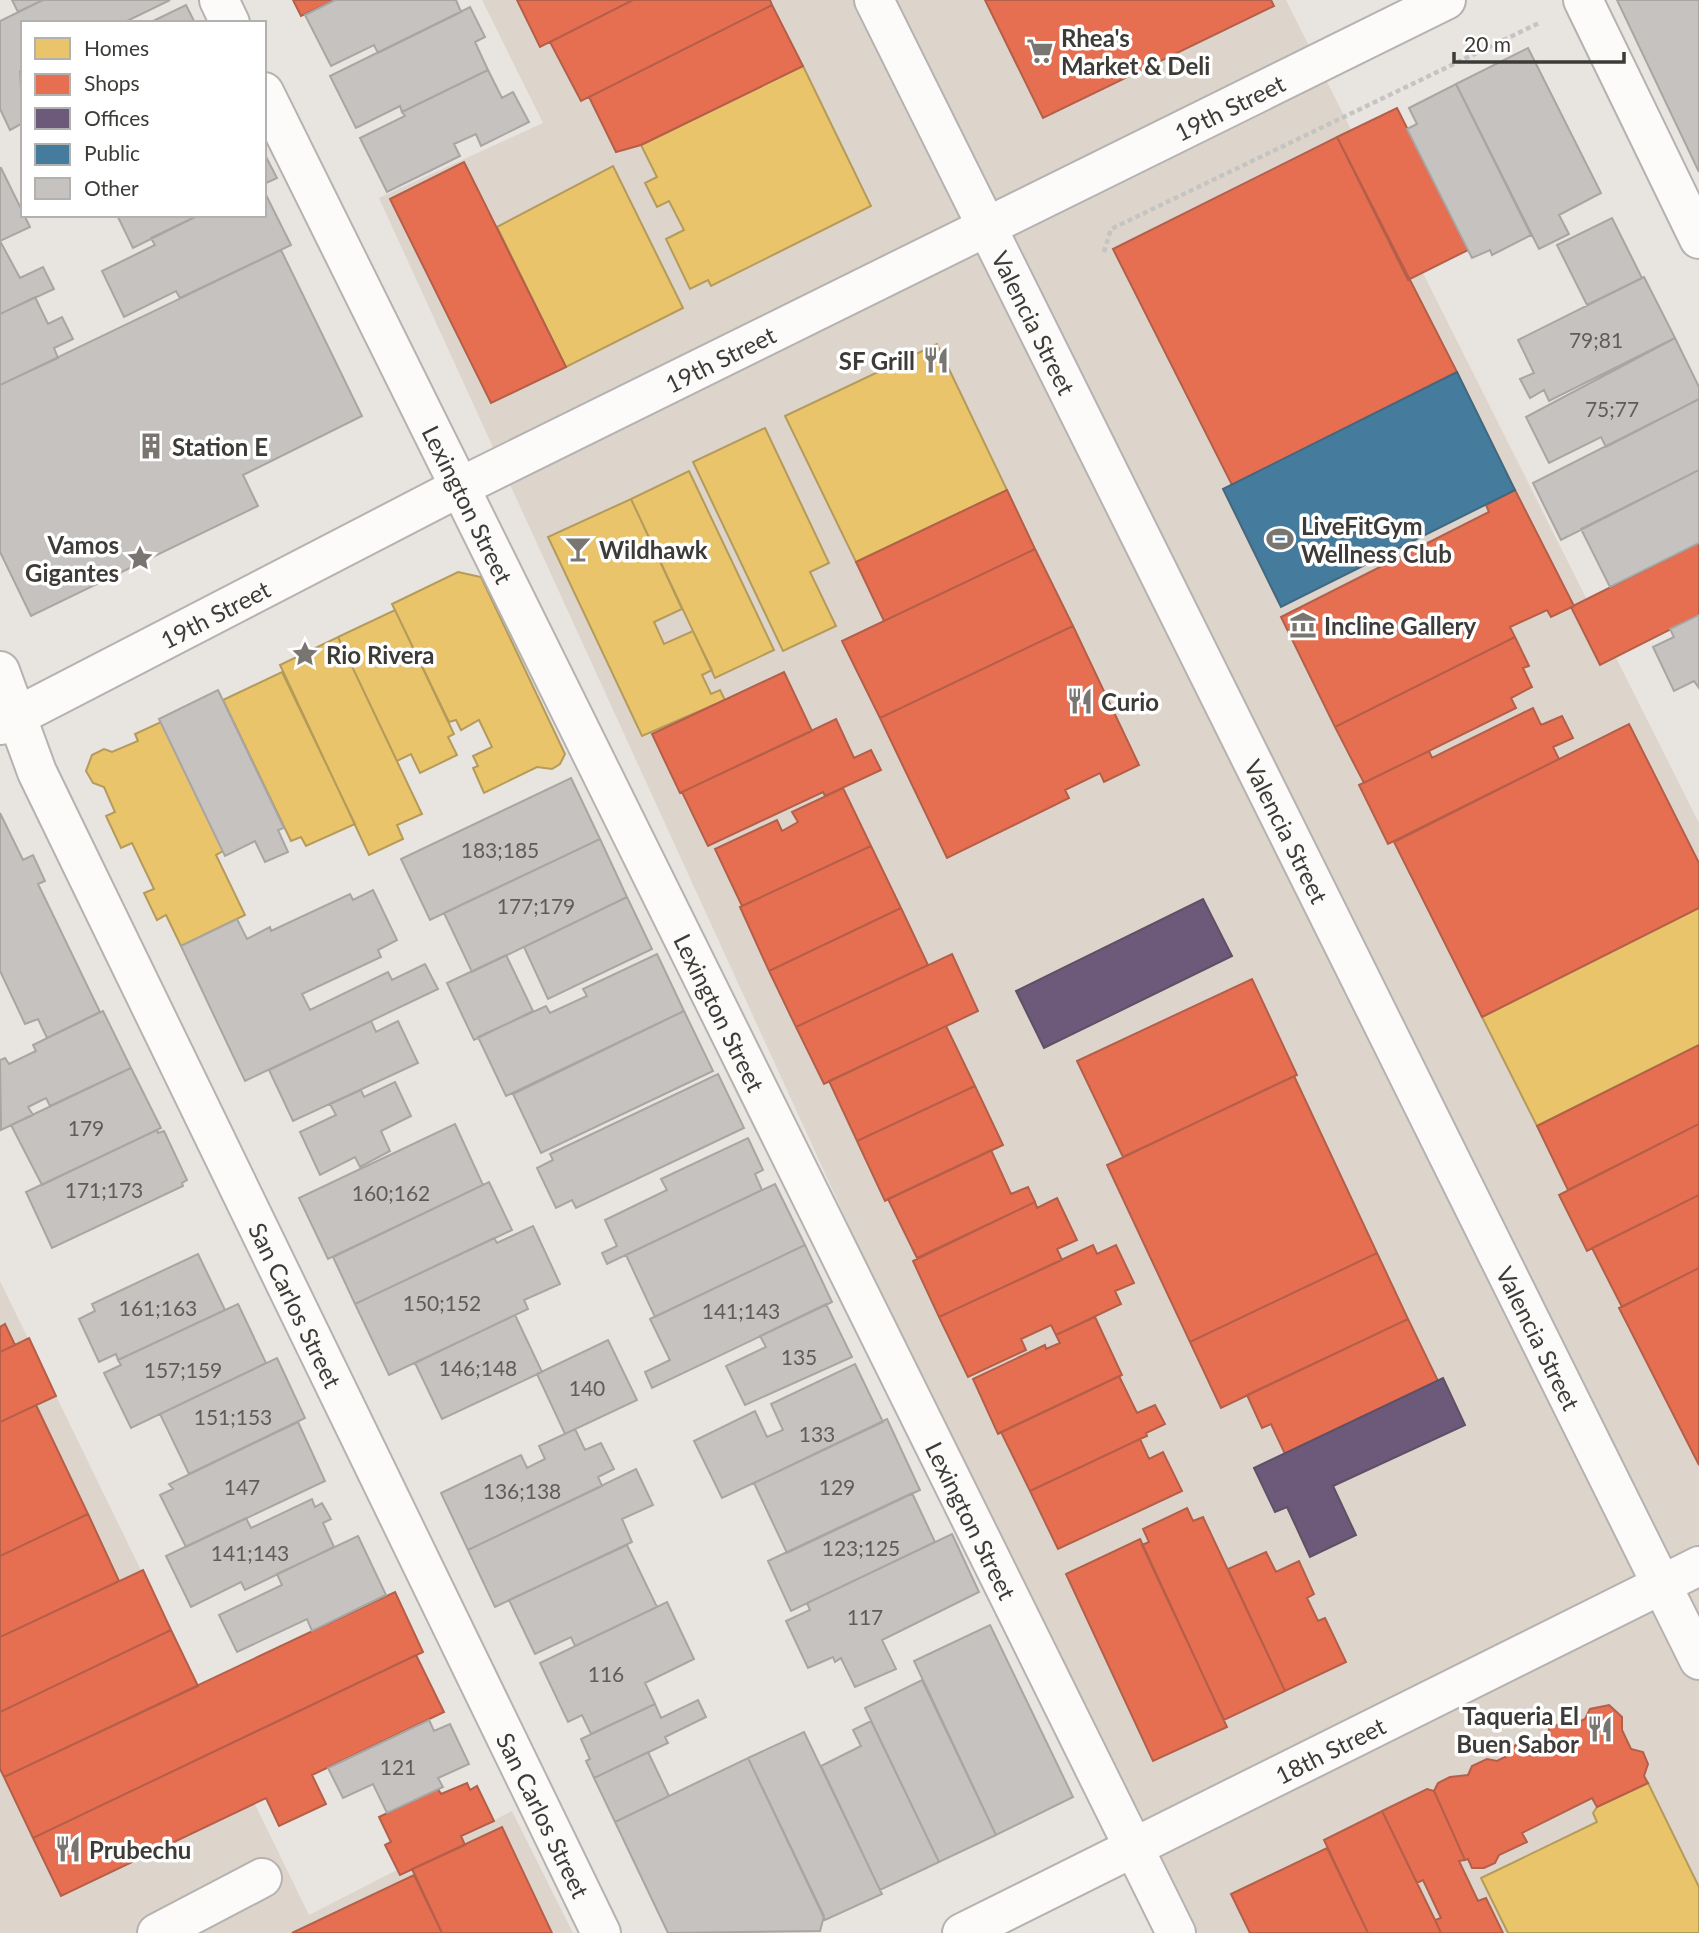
<svg xmlns="http://www.w3.org/2000/svg" width="1699" height="1933" viewBox="0 0 1699 1933" font-family="Lato,sans-serif">
<style>
.built{fill:#ddd5cc}
.homes{fill:#e9c46a;stroke:#b59b5b;stroke-width:2}
.shops{fill:#e76f51;stroke:#b45f49;stroke-width:2}
.offices{fill:#6d597a;stroke:#5f5066;stroke-width:2}
.public{fill:#457b9d;stroke:#43687e;stroke-width:2}
.building{fill:#c5c2c0;stroke:#a8a5a2;stroke-width:2}
.lines{fill:none;stroke-linecap:round;stroke-linejoin:round}
.minor-casing{stroke:#b5b2b0;stroke-width:42}
.path{stroke:#c5c4c2;stroke-width:4.5;stroke-dasharray:5 3.5;stroke-linecap:butt}
.minor{stroke:#fcfbfa;stroke-width:38}
.labels{text-anchor:middle;dominant-baseline:central;stroke-width:7;stroke-linejoin:round;paint-order:stroke}
.number-label{font-size:21px;fill:#5f5d59}
.poi-label{font-size:24px;font-weight:bold;fill:#3d3b37;stroke:#fff;text-anchor:start}
.street-label{font-size:24px;fill:#3d3b37;stroke:#fff}
</style>
<rect width="100%" height="100%" fill="#e8e4e0"/>
<path class="built" d="M482,0H1286L1699,823V1933H1176L1133,1847L379,198L543,123Z
M0,1281L309,1915L512,1811L573,1933H0Z"/>
<path class="homes" d="M803,66L871,206L711,286L708,280L690,289L666,239L684,230L669,201L657,207L645,183L657,177L641,145Z
M613,166L683,308L566,367L497,227Z
M937,344L1007,490L856,562L785,416Z
M765,428L829,563L810,572L836,626L783,651L693,462Z
M689,471L774,650L715,678L631,499Z
M631,499L682,609L654,622L664,644L693,631L712,670L702,675L711,694L720,690L725,700L642,736L548,537Z
M458,572L481,577L565,754L560,764L552,769L537,767L484,793L473,768L478,766L473,756L492,747L479,720L461,730L456,720L449,722L392,604Z
M395,610L454,734L448,737L457,755L420,773L411,754L397,761L338,637Z
M338,637L422,814L397,825L403,839L369,855L280,665Z
M282,672L355,824L306,846L301,837L291,841L223,700Z
M161,722L223,851L216,855L245,915L181,946L166,915L157,920L144,893L154,889L132,843L121,848L106,816L115,812L104,787L93,783L86,771L92,755L104,749L112,752L138,741L135,734Z
M1699,908V1045L1537,1126L1482,1017Z
M1648,1783L1699,1887V1933H1508L1481,1878L1597,1822L1593,1813L1597,1807Z"/>
<path class="shops" d="M293,0H335L301,16Z
M517,0H633L540,47Z
M633,0H770L772,5L581,101L550,42Z
M985,0H1271L1274,6L1043,118Z
M772,5L803,66L641,145L616,152L589,97Z
M1397,108L1468,250L1408,280L1337,137Z
M1337,137L1457,372L1232,485L1113,249Z
M464,162L566,367L491,403L390,199Z
M1007,490L1035,549L884,621L856,562Z
M1515,490L1574,606L1551,617L1547,610L1510,627L1515,637L1335,727L1281,617L1489,512L1486,505Z
M1699,543V615L1600,665L1571,607Z
M1035,549L1073,626L880,718L842,641Z
M1073,626L1139,765L1104,782L1100,773L1065,790L1069,798L947,858L880,718Z
M1515,637L1529,666L1523,668L1532,687L1511,698L1516,708L1364,783L1335,727Z
M784,672L812,731L680,793L652,734Z
M1533,708L1541,725L1562,716L1573,738L1553,747L1559,759L1388,844L1359,785L1429,751L1432,758Z
M836,719L854,758L871,750L881,770L825,796L823,792L708,846L682,792Z
M1629,724L1699,863V908L1482,1017L1394,842Z
M843,788L871,846L742,906L715,849L777,820L782,831L798,822L792,812Z
M871,846L901,908L769,971L740,907Z
M901,908L928,965L796,1027L769,971Z
M952,954L978,1011L824,1084L796,1027Z
M1252,979L1297,1075L1123,1157L1077,1061Z
M946,1026L975,1086L857,1141L829,1081Z
M1699,1045V1124L1568,1190L1537,1126Z
M1294,1076L1377,1253L1190,1342L1107,1165Z
M975,1086L1003,1145L885,1201L857,1141Z
M1699,1124V1195L1587,1251L1559,1195Z
M991,1150L1011,1194L1028,1187L1035,1202L917,1258L888,1199Z
M1699,1195V1268L1622,1307L1592,1248Z
M1057,1198L1077,1240L1057,1249L1062,1260L939,1317L913,1261L1035,1202L1037,1208Z
M1093,1245L1097,1254L1116,1245L1134,1283L1115,1291L1121,1304L1056,1335L1051,1325L1021,1339L1026,1350L968,1377L939,1317Z
M1377,1253L1408,1319L1221,1408L1190,1342Z
M1699,1268V1465L1619,1308Z
M1095,1317L1122,1375L998,1434L973,1379L1045,1345L1046,1349L1060,1343L1056,1335Z
M1408,1319L1438,1381L1285,1454L1271,1424L1262,1428L1247,1395Z
M5,1324L15,1345L0,1352V1327Z
M29,1338L56,1396L0,1422V1352Z
M1119,1376L1137,1413L1155,1405L1165,1424L1146,1433L1147,1436L1140,1439L1030,1491L1001,1432Z
M36,1405L88,1514L0,1556V1422Z
M1140,1439L1149,1459L1163,1452L1182,1491L1058,1549L1030,1491Z
M1187,1508L1193,1521L1203,1517L1285,1691L1224,1720L1142,1545L1149,1542L1143,1529Z
M88,1514L119,1581L0,1637V1556Z
M1140,1539L1227,1727L1153,1761L1066,1574Z
M1266,1552L1276,1572L1299,1561L1314,1594L1307,1598L1318,1621L1325,1618L1346,1662L1285,1691L1228,1569Z
M143,1570L171,1630L0,1712V1637Z
M395,1592L423,1652L33,1838L4,1777Z
M171,1630L198,1686L4,1777L0,1769V1712Z
M416,1655L444,1712L312,1775L326,1804L279,1826L266,1798L61,1896L33,1838Z
M1609,1705L1622,1717V1730L1631,1749L1643,1752L1648,1764L1644,1776L1648,1783L1597,1807L1592,1798L1522,1833L1527,1842L1499,1855L1495,1863L1484,1868H1472L1468,1859L1465,1860L1434,1791L1438,1783L1450,1777L1468,1775L1472,1766L1487,1759L1497,1761L1511,1754L1514,1746L1529,1738L1538,1741L1547,1738L1549,1729L1565,1721L1574,1724L1585,1719L1590,1709Z
M467,1783L470,1790L477,1786L494,1821L461,1836L465,1845L400,1875L385,1845L391,1842L379,1817L438,1789L441,1794Z
M1427,1789L1434,1791L1465,1860L1459,1861L1478,1901L1486,1898L1503,1933H1441L1435,1920L1441,1918L1423,1880L1417,1883L1382,1811Z
M1382,1811L1435,1920L1441,1933H1368L1324,1840Z
M502,1827L552,1933H442L412,1869Z
M1327,1848L1368,1933H1250L1231,1894Z
M414,1875L442,1933H292Z"/>
<path class="offices" d="M1203,899L1232,956L1044,1048L1016,991Z
M1443,1378L1465,1425L1333,1486L1356,1535L1310,1557L1287,1507L1275,1512L1254,1468Z"/>
<path class="public" d="M1457,372L1515,490L1281,607L1223,489Z"/>
<path class="building" d="M12,0H43L18,12Z
M43,0H170L123,23H23V69L20,71L23,123L10,130L0,109V21Z
M335,0H456L461,12L378,53L374,45L331,66L305,15Z
M1617,0H1699V172Z
M186,5L195,23H149Z
M470,7L485,37L475,42L488,70L402,112L400,106L356,128L330,76Z
M1528,48L1601,193L1559,215L1569,234L1539,249L1456,84Z
M488,70L502,98L513,92L529,122L481,146L476,134L454,144L460,156L387,192L360,138L405,116L402,112Z
M1456,84L1531,235L1492,255L1490,250L1472,258L1407,129L1417,124L1409,108Z
M264,153L277,178L264,184Z
M1,168L30,227L0,241V169Z
M264,191L291,245L180,298L176,291L124,317L102,271L155,245L151,238L199,215H264Z
M117,215H199L133,248Z
M1612,218L1642,278L1587,305L1557,245Z
M0,241L20,278L43,267L54,289L0,314Z
M281,250L362,416L243,475L258,506L31,616L0,552V385Z
M1644,277L1675,338L1549,401L1544,390L1530,398L1520,379L1534,373L1518,340Z
M35,297L48,324L62,317L73,339L54,348L58,358L0,385V314Z
M1675,338L1699,387V399L1606,447L1601,437L1549,463L1526,417Z
M1699,399V470L1561,540L1533,483Z
M1699,470V543L1610,587L1581,529Z
M1699,615V688L1694,681L1674,691L1653,647L1674,637L1670,629Z
M218,690L284,828L278,830L288,852L265,862L255,841L225,856L159,719Z
M571,778L600,839L430,920L401,859Z
M0,813L23,860L33,855L45,881L38,884L100,1012L47,1038L38,1019L25,1024L0,971Z
M600,839L627,897L472,972L444,913Z
M373,890L397,940L378,950L381,957L302,994L310,1010L388,972L392,980L425,964L438,989L245,1081L181,946L237,919L247,939L270,927L271,931L350,894L353,900Z
M627,897L652,949L548,999L524,947Z
M657,954L684,1011L506,1096L478,1037L546,1006L550,1013L587,996L583,989Z
M506,955L533,1011L474,1040L447,983Z
M103,1011L131,1068L50,1106L46,1098L28,1107L33,1115L1,1130L0,1060L5,1058L9,1064L36,1051L33,1045Z
M684,1011L713,1071L541,1153L513,1094Z
M371,1021L376,1032L398,1021L418,1063L293,1121L269,1070Z
M131,1068L161,1128L42,1185L11,1125Z
M718,1074L744,1128L576,1208L572,1200L556,1208L537,1168L553,1160L550,1154Z
M395,1082L411,1116L381,1131L390,1151L360,1167L355,1157L320,1175L300,1132L336,1115L330,1104L361,1090L364,1097Z
M455,1124L483,1185L328,1259L299,1198Z
M157,1130L158,1133L164,1131L187,1180L182,1183L183,1186L52,1248L26,1192Z
M748,1138L763,1170L755,1174L762,1190L607,1264L602,1253L617,1246L605,1220L667,1190L661,1179Z
M489,1182L512,1230L355,1304L333,1257Z
M775,1184L805,1245L655,1317L626,1255Z
M533,1226L560,1284L524,1300L528,1309L389,1375L355,1304L494,1238L497,1243Z
M805,1245L832,1302L652,1388L645,1372L670,1360L650,1319Z
M198,1254L225,1310L118,1360L116,1354L99,1362L79,1319L95,1311L92,1304Z
M238,1304L266,1363L131,1428L104,1373L121,1365L118,1360Z
M826,1304L852,1357L745,1405L726,1366L766,1347L760,1336Z
M515,1315L542,1372L442,1419L415,1363Z
M608,1340L637,1400L565,1434L537,1374Z
M277,1358L305,1418L189,1474L160,1414Z
M855,1364L883,1422L722,1498L694,1441L755,1411L767,1437L783,1430L771,1404Z
M887,1419L920,1490L787,1553L754,1483Z
M298,1422L325,1481L186,1547L160,1495L173,1489L169,1484Z
M575,1429L585,1450L601,1443L614,1469L598,1477L602,1486L468,1550L441,1493L521,1455L527,1468L545,1459L539,1446Z
M636,1469L653,1505L622,1519L632,1542L495,1607L468,1550Z
M912,1493L935,1542L791,1611L768,1561Z
M312,1499L315,1507L322,1503L331,1519L323,1523L334,1547L245,1590L241,1582L191,1607L166,1556L246,1518L251,1528Z
M952,1534L979,1592L882,1640L896,1669L855,1687L841,1658L835,1662L833,1657L808,1668L786,1621L810,1610L807,1603Z
M358,1536L386,1595L312,1631L307,1619L237,1652L219,1615L282,1585L277,1574Z
M627,1545L657,1607L575,1646L571,1637L535,1654L509,1600Z
M667,1602L694,1659L645,1683L655,1704L591,1734L582,1715L568,1722L540,1663Z
M990,1625L1073,1797L996,1835L914,1661Z
M922,1680L996,1835L939,1862L865,1708Z
M698,1700L706,1717L665,1737L668,1743L594,1778L586,1761L590,1759L581,1739L655,1704L661,1718Z
M429,1720L434,1731L450,1724L469,1764L438,1778L443,1787L387,1813L373,1784L343,1798L328,1768Z
M871,1721L939,1862L880,1890L821,1766L861,1746L853,1730Z
M804,1732L882,1894L825,1920L748,1758Z
M648,1752L669,1796L615,1822L594,1778Z
M748,1758L824,1916L820,1931L668,1933L615,1822Z"/>
<g class="lines">
<g class="minor-casing">
<g id="minor">
<path d="M219,0L230,23"/>
<path id="s1" d="M874,0L1699,1660"/>
<path d="M1583,0L1699,239"/>
<path id="s2" d="M264,92L1176,1933"/>
<path id="s3" d="M0,671L37,772L601,1933"/>
<path id="s4" d="M0,725L460,487L1446,0"/>
<path d="M157,1933L262,1878"/>
<path id="s5" d="M962,1933L1699,1566"/>
</g>
</g>
<path class="path" d="M1104,252L1111,229L1539,23"/>
<use href="#minor" class="minor"/>
</g>
<defs>
<g id="supermarket-bare" transform="scale(2.1)"><path d="M-6-5.5h2.5l.6 2H6L4.5 2H-2.5L-4.4-4H-6ZM-1.5 3.2a1.3 1.3 0 1 0 .1 0ZM3 3.2a1.3 1.3 0 1 0 .1 0Z" fill="#797672" stroke="#fff" stroke-width="2.5" paint-order="stroke"/></g>
<g id="restaurant-bare" transform="scale(2.1)"><path d="M-5-6h1v4h1v-4h1v4h1v-4h1v5L-1.5 .5V6h-2V.5L-5-1ZM5-6V6H3V1.5H1.5Q1.5-4 5-6Z" fill="#797672" stroke="#fff" stroke-width="2.5" paint-order="stroke"/></g>
<g id="building-bare" transform="scale(2.1)"><path d="M-4-6H4V6H1V3H-1V6H-4ZM-2.5-4.3h1.7v1.8h-1.7ZM.8-4.3h1.7v1.8H.8ZM-2.5-1h1.7V.8h-1.7ZM.8-1h1.7V.8H.8Z" fill="#797672" stroke="#fff" stroke-width="2.5" paint-order="stroke"/></g>
<g id="stadium-bare" transform="scale(2.1)"><path d="M0-5a6.5 5 0 1 0 0 10a6.5 5 0 1 0 0-10ZM-3.5-1.8h7v3.6h-7Z" fill="#797672" stroke="#fff" stroke-width="2.5" paint-order="stroke"/></g>
<g id="bar-bare" transform="scale(2.1)"><path d="M-6-5H6L.8 .8V4.5H3.5V6h-7V4.5H-.8V.8Z" fill="#797672" stroke="#fff" stroke-width="2.5" paint-order="stroke"/></g>
<g id="sight-bare" transform="scale(2.1)"><path d="M0-6L1.8-2.2L6-1.7L2.9 1.2L3.7 5.4L0 3.3L-3.7 5.4L-2.9 1.2L-6-1.7L-1.8-2.2Z" fill="#797672" stroke="#fff" stroke-width="2.5" paint-order="stroke"/></g>
<g id="museum-bare" transform="scale(2.1)"><path d="M0-6L6-3V-2H-6V-3ZM-5-1h2V3h-2ZM-1-1h2V3h-2ZM3-1h2V3H3ZM-6 4H6V6H-6Z" fill="#797672" stroke="#fff" stroke-width="2.5" paint-order="stroke"/></g>
</defs>
<g fill-rule="evenodd">
<use href="#supermarket-bare" x="1040" y="51"/>
<use href="#restaurant-bare" x="936" y="360"/>
<use href="#building-bare" x="151" y="446"/>
<use href="#stadium-bare" x="1280" y="539"/>
<use href="#bar-bare" x="578" y="549"/>
<use href="#sight-bare" x="140" y="558"/>
<use href="#museum-bare" x="1303" y="625"/>
<use href="#sight-bare" x="305" y="654"/>
<use href="#restaurant-bare" x="1080" y="701"/>
<use href="#restaurant-bare" x="1600" y="1729"/>
<use href="#restaurant-bare" x="68" y="1849"/>
</g>
<g class="labels">
<g class="number-label">
<text x="1596" y="339">79;81</text>
<text x="1612" y="408">75;77</text>
<text x="500" y="849">183;185</text>
<text x="536" y="905">177;179</text>
<text x="86" y="1127">179</text>
<text x="104" y="1189">171;173</text>
<text x="391" y="1192">160;162</text>
<text x="442" y="1302">150;152</text>
<text x="158" y="1307">161;163</text>
<text x="741" y="1310">141;143</text>
<text x="799" y="1356">135</text>
<text x="478" y="1367">146;148</text>
<text x="183" y="1369">157;159</text>
<text x="587" y="1387">140</text>
<text x="233" y="1416">151;153</text>
<text x="817" y="1433">133</text>
<text x="242" y="1486">147</text>
<text x="837" y="1486">129</text>
<text x="522" y="1490">136;138</text>
<text x="861" y="1547">123;125</text>
<text x="250" y="1552">141;143</text>
<text x="865" y="1616">117</text>
<text x="606" y="1673">116</text>
<text x="398" y="1766">121</text>
</g>
<g class="poi-label">
<text x="1061" y="37">Rhea's<tspan x="1061" dy="28">Market &amp; Deli</tspan></text>
<text x="915" y="360" text-anchor="end">SF Grill</text>
<text x="172" y="446">Station E</text>
<text x="1301" y="525">LiveFitGym<tspan x="1301" dy="28">Wellness Club</tspan></text>
<text x="119" y="544" text-anchor="end">Vamos<tspan x="119" dy="28">Gigantes</tspan></text>
<text x="599" y="549">Wildhawk</text>
<text x="1324" y="625">Incline Gallery</text>
<text x="326" y="654">Rio Rivera</text>
<text x="1101" y="701">Curio</text>
<text x="1579" y="1715" text-anchor="end">Taqueria El<tspan x="1579" dy="28">Buen Sabor</tspan></text>
<text x="89" y="1849">Prubechu</text>
</g>
<g class="street-label">
<text stroke="none"><textPath href="#s4" startOffset="1376">19th Street</textPath></text>
<text stroke="none"><textPath href="#s1" startOffset="360">Valencia Street</textPath></text>
<text stroke="none"><textPath href="#s4" startOffset="808">19th Street</textPath></text>
<text stroke="none"><textPath href="#s2" startOffset="460">Lexington Street</textPath></text>
<text stroke="none"><textPath href="#s4" startOffset="242">19th Street</textPath></text>
<text stroke="none"><textPath href="#s1" startOffset="928">Valencia Street</textPath></text>
<text stroke="none"><textPath href="#s2" startOffset="1027">Lexington Street</textPath></text>
<text stroke="none"><textPath href="#s3" startOffset="700">San Carlos Street</textPath></text>
<text stroke="none"><textPath href="#s1" startOffset="1494">Valencia Street</textPath></text>
<text stroke="none"><textPath href="#s2" startOffset="1594">Lexington Street</textPath></text>
<text stroke="none"><textPath href="#s5" startOffset="411">18th Street</textPath></text>
<text stroke="none"><textPath href="#s3" startOffset="1267">San Carlos Street</textPath></text>
</g>
</g>
<rect x="21" y="21" width="245" height="196" fill="#ffffff" stroke="#b1b1af" stroke-width="2"/>
<rect x="35" y="38" width="35" height="21" fill="#e9c46a" stroke="#b1b1af" stroke-width="2"/>
<text x="84" y="56" font-size="21" fill="#3d3b37">Homes</text>
<rect x="35" y="74" width="35" height="21" fill="#e76f51" stroke="#b1b1af" stroke-width="2"/>
<text x="84" y="91" font-size="21" fill="#3d3b37">Shops</text>
<rect x="35" y="108" width="35" height="21" fill="#6d597a" stroke="#b1b1af" stroke-width="2"/>
<text x="84" y="126" font-size="21" fill="#3d3b37">Offices</text>
<rect x="35" y="144" width="35" height="21" fill="#457b9d" stroke="#b1b1af" stroke-width="2"/>
<text x="84" y="161" font-size="21" fill="#3d3b37">Public</text>
<rect x="35" y="178" width="35" height="21" fill="#c5c2c0" stroke="#b1b1af" stroke-width="2"/>
<text x="84" y="196" font-size="21" fill="#3d3b37">Other</text>
<path d="M1454 52v10h170v-10" fill="none" stroke="#3d3b37" stroke-width="3.5"/>
<text x="1464" y="52" font-size="21" fill="#3d3b37" stroke="#ffffff" stroke-width="5" paint-order="stroke">20 m</text>
</svg>
